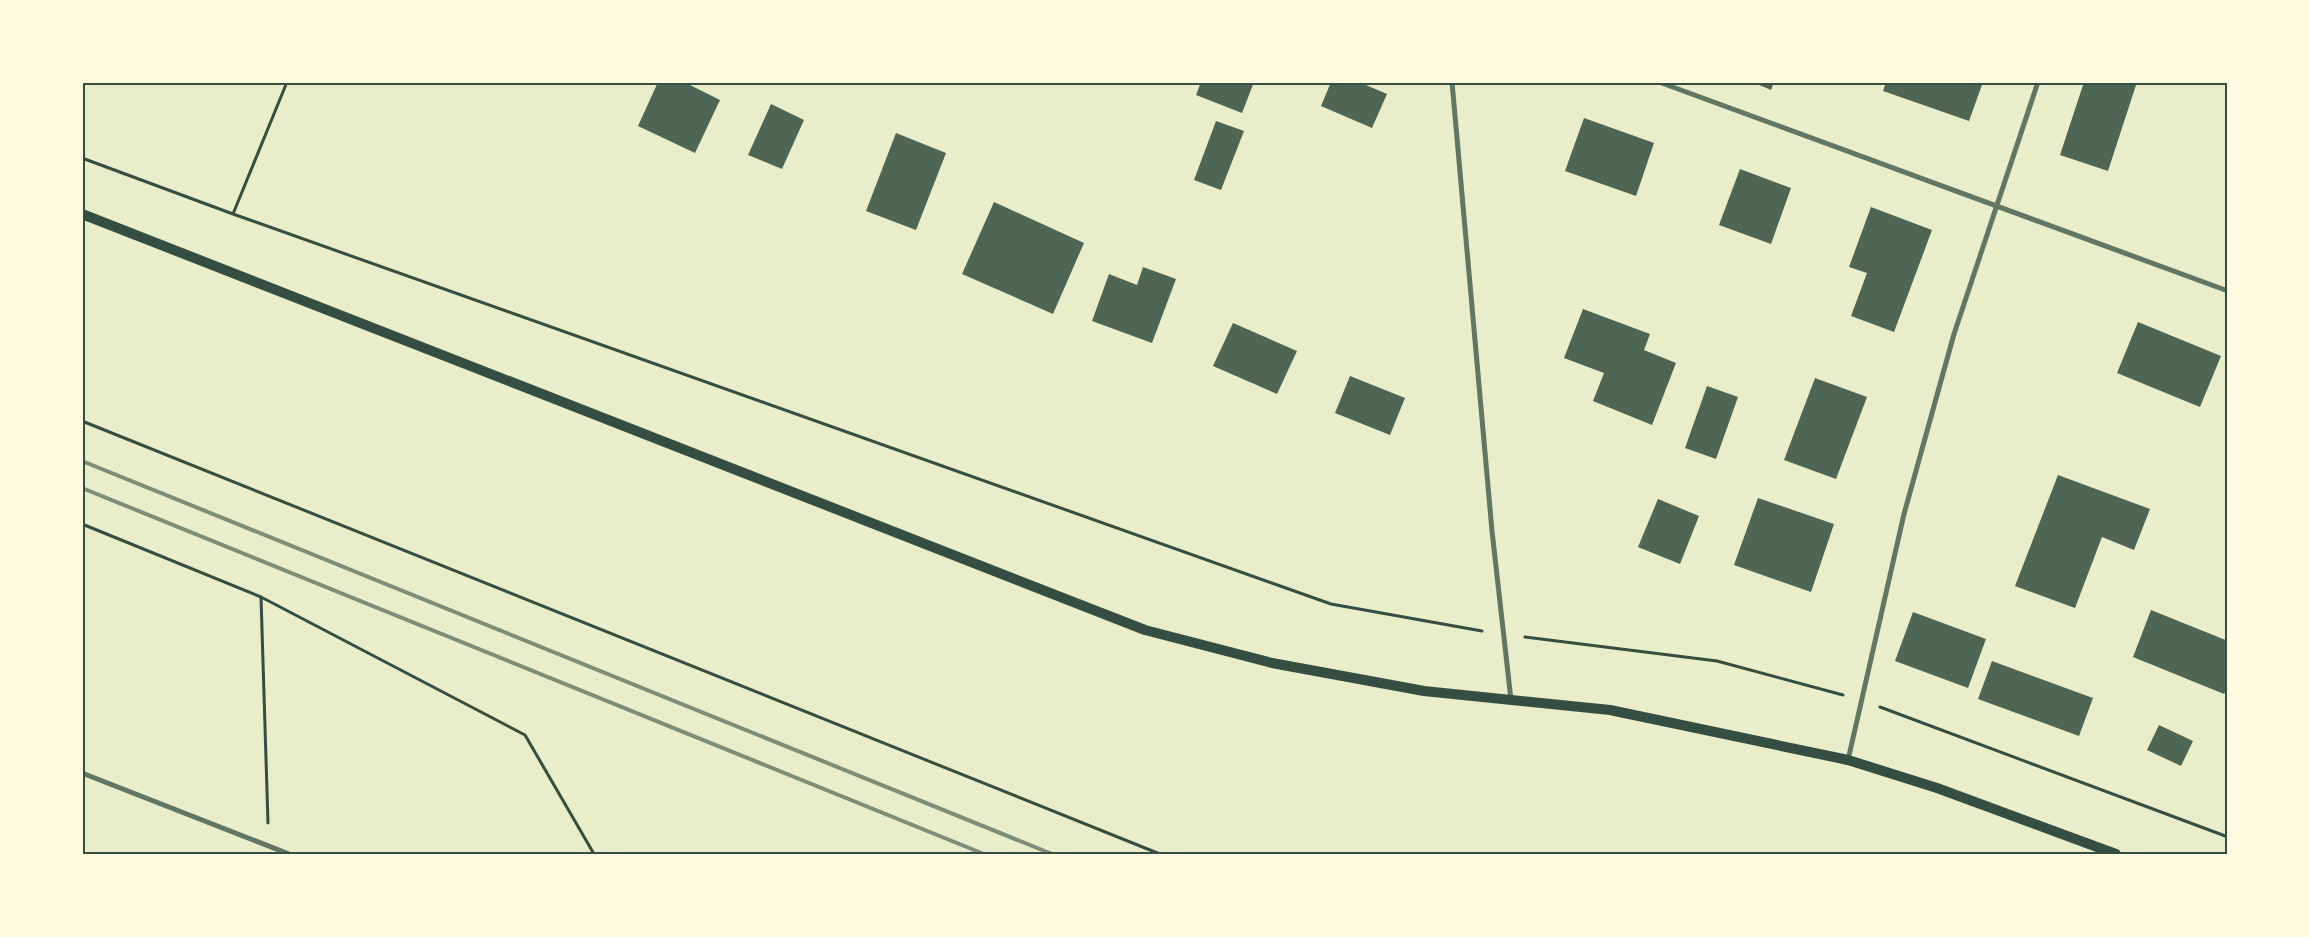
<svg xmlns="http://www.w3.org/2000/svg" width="2310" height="937" viewBox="0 0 2310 937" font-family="'Libre Baskerville',serif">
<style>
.building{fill:#4f6655}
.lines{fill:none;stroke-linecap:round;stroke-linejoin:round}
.path{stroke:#344e41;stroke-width:3}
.minor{stroke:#617663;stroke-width:5}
.secondary{stroke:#344e41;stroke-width:10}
.rail{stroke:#7c8e77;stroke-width:4}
.neatline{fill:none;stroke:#344e41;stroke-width:2}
</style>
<rect width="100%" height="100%" fill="#e9edc9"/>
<path class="building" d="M658,82H684L720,100L695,153L638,126Z
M1201,82H1254L1242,113L1196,95Z
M1331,82H1359L1387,94L1372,128L1321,106Z
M1752,82H1774L1771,90Z
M1886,82H1983L1969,121L1883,91Z
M2084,82H2137L2108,171L2060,155Z
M771,104L804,120L782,169L748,155Z
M1584,118L1654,143L1636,196L1565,171Z
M1216,121L1244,131L1221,190L1194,180Z
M896,133L946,153L916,230L866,211Z
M1740,169L1791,188L1771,244L1719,225Z
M994,202L1084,243L1053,314L962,274Z
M1871,207L1932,230L1894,332L1851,316L1867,273L1849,267Z
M1143,267L1176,279L1152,343L1092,321L1109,274L1137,285Z
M1583,309L1650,334L1644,350L1676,363L1652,425L1593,401L1604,373L1564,358Z
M2138,322L2221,356L2200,407L2117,373Z
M1233,323L1297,351L1277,394L1213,366Z
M1350,376L1405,398L1390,435L1335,413Z
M1815,378L1867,397L1836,479L1784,460Z
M1707,386L1738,397L1716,459L1685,448Z
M2058,475L2150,509L2134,550L2102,537L2075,608L2015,586Z
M1758,498L1834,524L1811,592L1734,565Z
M1658,499L1699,516L1680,564L1638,547Z
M2151,610L2228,641V686L2224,694L2133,657Z
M1913,612L1986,639L1968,688L1895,661Z
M1992,661L2093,698L2079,736L1978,699Z
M2159,725L2193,741L2181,766L2147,750Z"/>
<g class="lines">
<path class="path" d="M82,158L233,214L1331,604L1482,631
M233,214L287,82
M82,421L1160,854
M82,524L261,597L268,823
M261,597L525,735L594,854
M1525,637L1717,661L1843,695
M1880,707L2228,837"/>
<path class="minor" d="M1452,82L1492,531L1511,700
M1659,82L2228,291
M1848,760L1904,514L1954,334L2038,82
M82,773L289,854"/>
<path class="secondary" d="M82,214L1145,630L1272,663L1424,691L1610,710L1848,760L1937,788L2116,854"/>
<path class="rail" d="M82,461L1052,854
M82,488L984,854"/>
</g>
<rect width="2310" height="937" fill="none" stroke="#fefae0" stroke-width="168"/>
<rect x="84" y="84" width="2142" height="769" class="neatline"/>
</svg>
